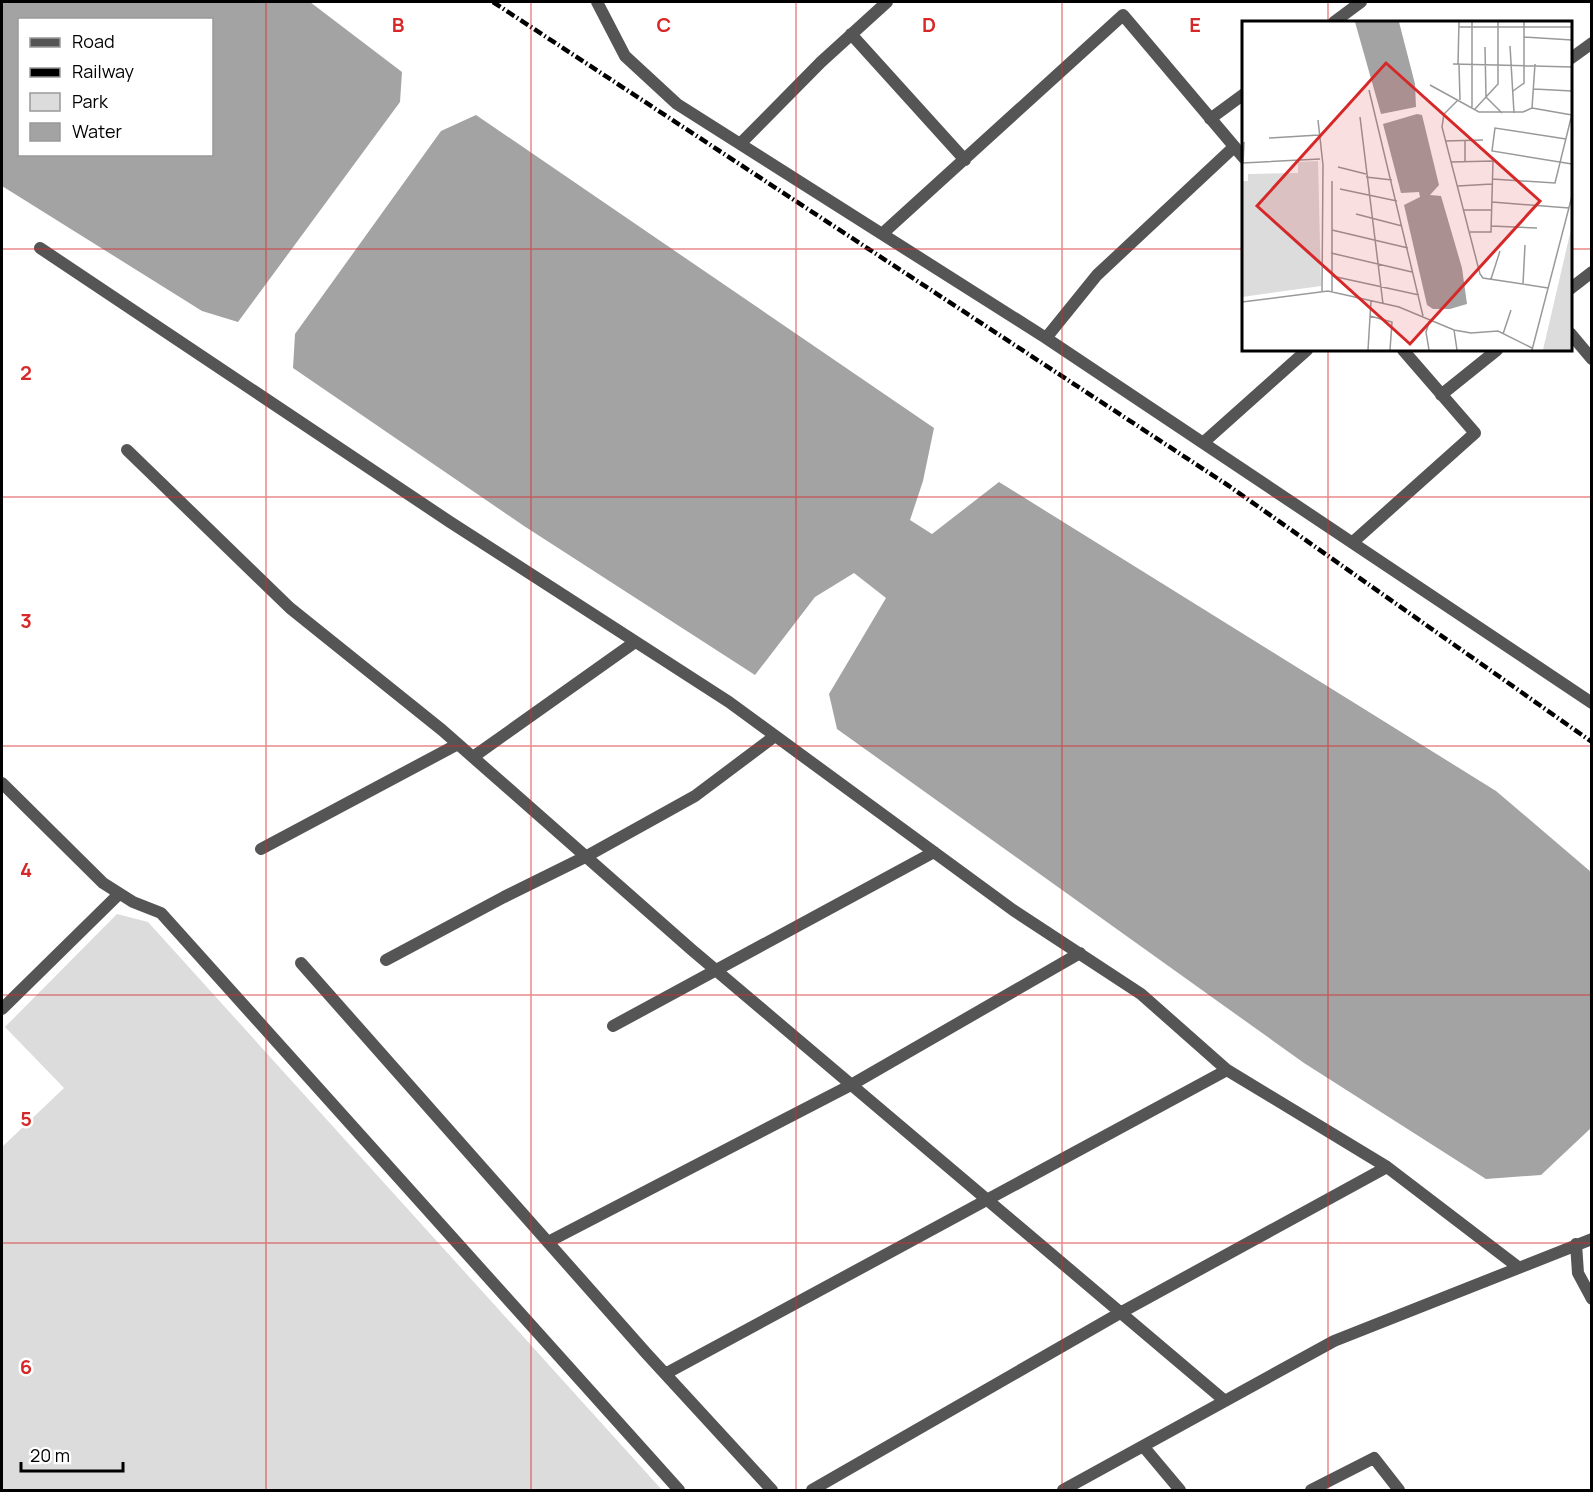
<svg xmlns="http://www.w3.org/2000/svg" width="1593" height="1492" viewBox="0 0 1593 1492" font-family="Manrope,sans-serif">
<style>
.green{fill:#dcdcdc}
.water{fill:#a3a3a3;fill-rule:evenodd}
.lines{fill:none;stroke-linecap:round;stroke-linejoin:round}
.street{stroke:#555;stroke-width:12}
.rail{stroke:#000;stroke-width:4.5;stroke-dasharray:9 3 1.5 3;stroke-linecap:butt}
.grid{fill:none;stroke:#d62828;stroke-width:1.5;stroke-opacity:0.55}
.inset-road{fill:none;stroke:#999;stroke-width:1.5}
.view{fill:#d62828;fill-opacity:0.15;stroke:#d62828;stroke-width:3}
.inset-edge{fill:none;stroke:#000;stroke-width:3}
.grid-label{font-size:20px;text-anchor:middle;font-weight:bold;fill:#d62828;stroke:#fff;stroke-width:5;stroke-linejoin:round;paint-order:stroke}
</style>
<rect width="100%" height="100%" fill="#fff"/>
<path class="green" d="M117,914L148,922L662,1490H2V1147L64,1088L5,1027Z"/>
<path class="water" d="M2,2H310L402,72L400,102L238,322L202,311L2,186ZM20,20H212V154H20Z
M476,115L934,428L923,481L910,520L932,534L999,482L1496,791L1591,872V1128L1541,1175L1486,1179L1304,1063L837,729L829,694L886,598L854,573L815,597L755,675L524,526L293,368L295,334L441,131Z"/>
<g class="lines">
<path class="street" d="M597,2L625,56L677,104L1046,338L1592,703
M1334,22L1361,2
M851,34L965,160
M1570,59L1592,43
M1210,119L1244,94
M740,144L821,62L887,2
M882,234L1123,15L1244,158
M40,248L450,522L729,702L1013,910L1141,994L1227,1070L1387,1167L1518,1267
M1570,289L1592,272
M1570,333L1592,359
M1046,338L1097,275L1234,147
M1441,395L1497,350
M1204,442L1307,350
M127,450L290,608L442,730L692,950L1225,1401
M1353,542L1475,433L1403,350
M473,757L635,642
M2,783L103,883L133,902L161,913L679,1490
M261,849L458,744
M386,960L504,897L587,856L695,796L775,736
M301,963L646,1353L772,1490
M2,1009L119,894
M613,1026L934,852
M548,1242L851,1085L1080,953
M1576,1244L1578,1273L1592,1299
M665,1374L1227,1070
M1143,1446L1180,1490
M812,1490L1120,1313L1387,1167
M1063,1490L1334,1341L1592,1239
M1311,1490L1374,1458L1399,1490"/>
<path class="rail" d="M493,2L1229,486L1592,742"/>
</g>
<path class="grid" d="M266,2V1490M531,2V1490M796,2V1490M1062,2V1490M1328,2V22M2,249H1244M1570,249H1592M1328,350V1490M2,497H1592M2,746H1592M2,995H1592M2,1243H1592"/>
<g transform="translate(1242 21)">
<rect width="330" height="330" fill="#fff"/>
<path d="M76,140L79,265L0,276V160H6V153L56,152V141ZM330,204V329H301Z" fill="#dcdcdc"/>
<path d="M113,1H157L173,63L174,86L139,93ZM175,93L180,94L197,164L188,174L199,175L220,247L225,283L208,288H191L185,284L162,184L178,176L177,171L159,172L141,103Z" fill="#a3a3a3"/>
<path class="inset-road" d="M230,1V86M256,1V63L244,76L260,92M217,6H330M282,16L330,19M268,25L272,92M211,43L330,46M216,43L217,1M217,43L218,79M188,64L237,91H281L290,87L293,43M292,68L330,70M127,69L181,295M271,70L282,62V1M216,79L202,93L200,106L238,253L241,257L306,267M290,87L330,94M233,88L244,76L243,26M118,96L141,283M76,99L81,144L80,270M27,117L77,114M324,118L253,107L250,130L330,143M223,119V141M203,120L241,119M2,121L1,142L78,138M209,141L251,140L249,211H228M96,146L124,153M124,156L150,159M250,158L313,162L330,93M90,160V271M216,165L250,163M98,168L155,180M250,181L327,187M222,189H249M114,193L160,205M249,205L295,207M90,209L166,227M89,232L170,251M90,255L177,274M249,258L258,230M281,263L283,224M0,281L86,270L157,286L212,309L229,312L256,310L290,327M128,295L150,301L148,329M212,309L215,329M261,313L269,289M126,329L129,280M187,329L184,311L188,298M290,329L330,175"/>
<path class="view" d="M144,42L298,180L168,323L15,185Z"/>
<rect width="330" height="330" class="inset-edge"/>
</g>
<g class="grid-label">
<text x="398" y="32">B</text>
<text x="664" y="32">C</text>
<text x="929" y="32">D</text>
<text x="1195" y="32">E</text>
<text x="26" y="380">2</text>
<text x="26" y="628">3</text>
<text x="26" y="877">4</text>
<text x="26" y="1126">5</text>
<text x="26" y="1374">6</text>
</g>
<rect width="1593" height="1492" fill="none" stroke="#000000" stroke-width="6"/>
<rect x="18" y="18" width="195" height="138" fill="#ffffff" stroke="#999999" stroke-width="1.5"/>
<rect x="30" y="38" width="30" height="9" fill="#555555" stroke="#999999" stroke-width="1.5"/>
<text x="72" y="48" font-size="18" fill="#000000">Road</text>
<rect x="30" y="68" width="30" height="9" fill="#000000" stroke="#999999" stroke-width="1.5"/>
<text x="72" y="78" font-size="18" fill="#000000">Railway</text>
<rect x="30" y="93" width="30" height="18" fill="#dcdcdc" stroke="#999999" stroke-width="1.5"/>
<text x="72" y="108" font-size="18" fill="#000000">Park</text>
<rect x="30" y="123" width="30" height="18" fill="#a3a3a3" stroke="#999999" stroke-width="1.5"/>
<text x="72" y="138" font-size="18" fill="#000000">Water</text>
<path d="M21 1462v9h102v-9" fill="none" stroke="#000000" stroke-width="3"/>
<text x="30" y="1462" font-size="18" fill="#000000" stroke="#ffffff" stroke-width="4.5" paint-order="stroke">20 m</text>
</svg>
